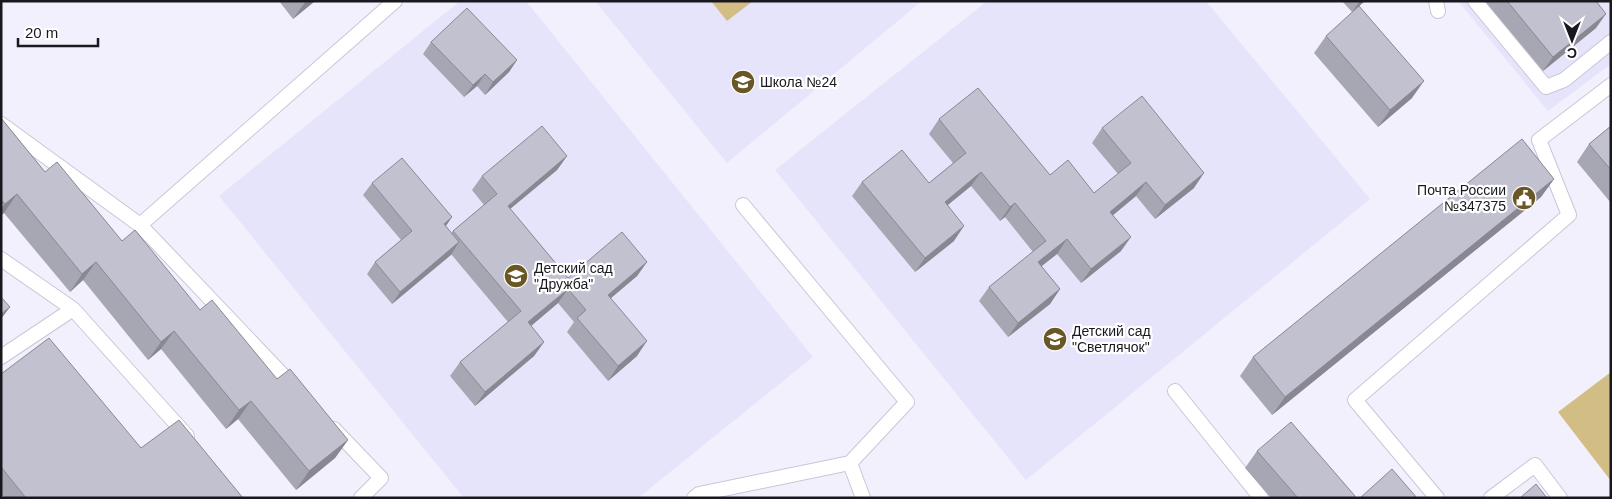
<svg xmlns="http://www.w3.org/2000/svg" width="1612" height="499" viewBox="0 0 1612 499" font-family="Helvetica,sans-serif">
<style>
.built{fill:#e6e4fb}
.green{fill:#d2bd85}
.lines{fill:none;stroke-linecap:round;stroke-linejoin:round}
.lane-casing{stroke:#c8c7d6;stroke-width:16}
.lane{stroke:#fff;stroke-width:14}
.wall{fill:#a7a6b3}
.shaded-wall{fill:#888792}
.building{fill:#c2c1d0;stroke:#888792}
.labels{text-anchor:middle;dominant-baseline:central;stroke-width:4.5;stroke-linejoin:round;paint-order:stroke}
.poi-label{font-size:14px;fill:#19181e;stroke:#fff;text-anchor:start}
</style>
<rect width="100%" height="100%" fill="#f2f0fd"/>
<path class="built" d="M460,1H526L813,357L638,498H464L219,196Z
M595,1H922L727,163Z
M987,1H1206L1370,199L1026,480L775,170Z
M1458,1H1611V64L1548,111Z"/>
<path class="green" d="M711,1H753L727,21Z
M1611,372V481L1558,412Z"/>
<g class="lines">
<g class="lane-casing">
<path id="lane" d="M1436,1L1438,11
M1475,1L1546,87L1564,80L1611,42
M1,124L140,225
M1,259L73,309
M1,357L73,309L187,436
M295,388L140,225L395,1
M1175,391L1261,498
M334,429L381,478L361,498
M850,463L863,498
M694,498L699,494L850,463L907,402L743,205
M1437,498L1355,400L1569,215L1539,140L1611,85
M1491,498L1535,465L1560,498"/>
</g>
<use href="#lane" class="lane"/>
</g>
<path class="wall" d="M279,1H315L293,19Z
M1342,1H1365L1352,12Z
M1485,1H1596V28L1543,71Z
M1326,36L1412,98L1378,127L1314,53Z
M431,42L517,60L509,72L485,95L477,86L464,97L423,54Z
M1,118L45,172L122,241L200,310L277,379L348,440L335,458L296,490L238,419L226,429L161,349L148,360L83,280L70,292L4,213L1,215Z
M939,119L1050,175L1094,193L1118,174L1092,143L1102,128L1194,188L1155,219L1136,196L1113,215L1121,251L1081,283L1057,254L1041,266L1060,289L1050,304L1008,337L979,301L989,287L1033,252L1005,217L1000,221L971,186L948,205L954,241L915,272L852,196L862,182L929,183L953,163L929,134Z
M1611,126V203L1577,162L1589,144Z
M567,156L557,170L510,209L568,278L647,262L637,276L611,298L637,356L608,381L567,332L574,322L558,303L531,326L544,342L534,356L475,406L450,376L460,362L508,322L451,254L392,304L367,274L375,262L401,240L363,195L372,183L452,217L446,226L451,233L453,231L484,205L472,190L482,176Z
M1554,179L1541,197L1272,415L1240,376L1253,357Z
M1,374L141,448L243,498H5L1,494Z
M1257,451L1355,496L1354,498H1271L1245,468Z"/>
<path class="shaded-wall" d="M306,1H315L293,19Z
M1360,1H1365L1352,12Z
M1606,14L1596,28L1543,71L1553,57Z
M517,60L509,72L485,95L493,82Z
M485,74L477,86L464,97L473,85Z
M1424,81L1412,98L1378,127L1390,110Z
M567,156L557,170L497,220L508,206Z
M981,172L971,186L934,216L945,202Z
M1204,173L1194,188L1155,219L1165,205Z
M1554,179L1541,197L1272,415L1285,397Z
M1146,182L1136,196L1100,226L1110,212Z
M17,194L4,213L1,215V209L5,204Z
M1015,203L1005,217L1000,221L1010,207Z
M452,217L443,230L444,224Z
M964,226L954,241L915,272L925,258Z
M1131,237L1121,251L1081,283L1091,269Z
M1067,239L1057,254L1028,277L1038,262Z
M459,242L451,255L392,304L400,292Z
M96,262L83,280L70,292L82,274Z
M647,262L637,276L598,309L608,295Z
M568,289L558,303L518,337L528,322Z
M1060,289L1050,304L1008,337L1018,323Z
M10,307L1,319V314Z
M174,331L161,349L148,360L161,342Z
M647,341L637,356L608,381L618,366Z
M544,342L534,356L475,406L485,392Z
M251,401L238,419L226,429L239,410Z
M348,440L335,458L296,490L309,471Z"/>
<path class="building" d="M1507,1H1596L1606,14L1553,57Z
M1359,6L1424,81L1390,110L1326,36Z
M467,8L517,60L493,82L485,74L473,85L431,42Z
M978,88L1050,175L1068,160L1094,193L1131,163L1102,128L1142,96L1204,173L1165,205L1146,182L1110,212L1131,237L1091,269L1067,239L1038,262L1060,289L1018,323L989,287L1046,241L1015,203L1010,207L981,172L945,202L964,226L925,258L862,182L902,150L929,183L966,153L939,119Z
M1,118L45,172L57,162L122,241L135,230L200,310L212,300L277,379L290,369L348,440L309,471L251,401L239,410L174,331L161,342L96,262L82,274L17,194L5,204L1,200Z
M542,126L567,156L508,206L568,278L622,232L647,262L608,295L647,341L618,366L577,318L586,310L568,289L528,322L544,342L485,392L460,362L521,311L453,231L497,194L482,176Z
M1611,126V170L1589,144Z
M1522,139L1554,179L1285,397L1253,357Z
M402,158L452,217L444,224L459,242L400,292L375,262L412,231L372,183Z
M1,297L10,307L1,314Z
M49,338L141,448L179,420L243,498H26L1,467V374Z
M1291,422L1355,496L1354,498H1298L1257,451Z
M1392,469L1417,498H1360Z
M1536,484L1547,498H1520Z"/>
<defs>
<g id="school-disc" transform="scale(1.25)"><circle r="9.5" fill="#695725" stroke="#fff"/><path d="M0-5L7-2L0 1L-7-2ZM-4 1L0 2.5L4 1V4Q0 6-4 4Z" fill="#fff"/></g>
<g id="civic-disc" transform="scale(1.25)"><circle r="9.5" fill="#695725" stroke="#fff"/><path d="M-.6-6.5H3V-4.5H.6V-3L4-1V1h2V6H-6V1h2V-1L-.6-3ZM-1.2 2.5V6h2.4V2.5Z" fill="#fff"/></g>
</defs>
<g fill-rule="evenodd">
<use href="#school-disc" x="743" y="82"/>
<use href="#civic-disc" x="1524" y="198"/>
<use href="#school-disc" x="516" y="276"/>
<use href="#school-disc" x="1055" y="339"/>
</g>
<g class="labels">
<g class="poi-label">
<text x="760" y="82">Школа №24</text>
<text x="1506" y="190" text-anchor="end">Почта России<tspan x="1506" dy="16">№347375</tspan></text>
<text x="534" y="268">Детский сад<tspan x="534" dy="16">"Дружба"</tspan></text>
<text x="1072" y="331">Детский сад<tspan x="1072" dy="16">"Светлячок"</tspan></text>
</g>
</g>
<rect width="1612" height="499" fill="none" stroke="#19181e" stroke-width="5"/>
<g transform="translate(1572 40) rotate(180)" stroke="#ffffff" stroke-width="4" paint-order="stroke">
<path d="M0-4L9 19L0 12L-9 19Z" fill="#19181e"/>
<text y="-8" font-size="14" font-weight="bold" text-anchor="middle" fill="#19181e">С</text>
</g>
<path d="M18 38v8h80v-8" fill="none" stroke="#19181e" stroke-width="2.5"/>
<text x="25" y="38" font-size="15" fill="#19181e" stroke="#ffffff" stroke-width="4" paint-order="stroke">20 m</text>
</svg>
